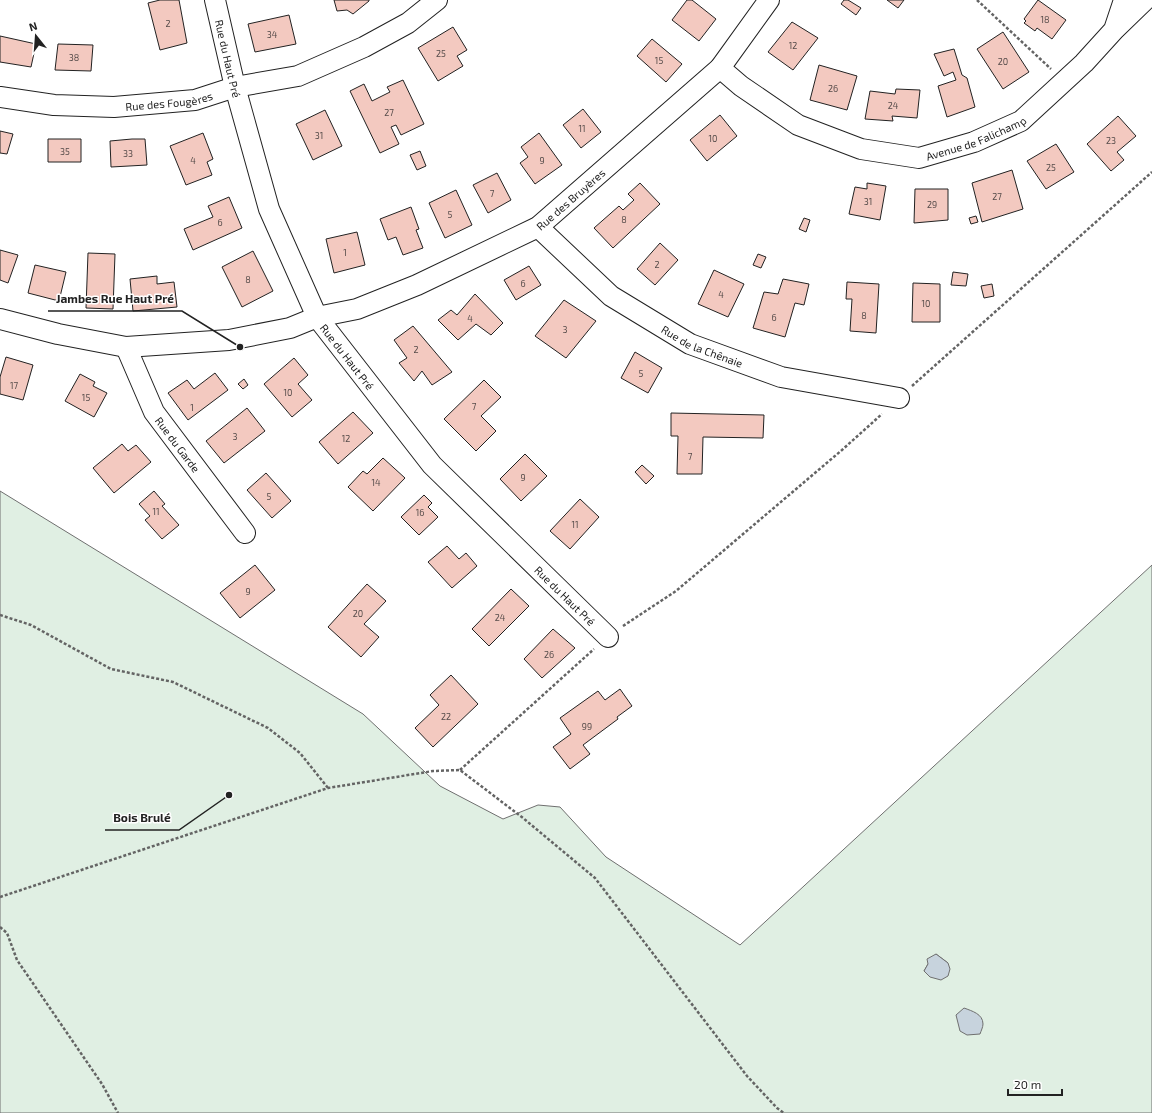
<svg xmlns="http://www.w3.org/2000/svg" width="1152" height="1113" viewBox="0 0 1152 1113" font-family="'Exo 2',sans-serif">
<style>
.green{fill:#e0efe3;stroke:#6f6f6f;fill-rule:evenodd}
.water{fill:#c7d3dd;stroke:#6f6f6f}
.building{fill:#f3c9c0;stroke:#222}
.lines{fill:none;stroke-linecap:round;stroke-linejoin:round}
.minor-casing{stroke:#222;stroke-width:22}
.path{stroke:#646464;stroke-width:2.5;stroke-dasharray:3 2;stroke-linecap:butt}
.minor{stroke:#fff;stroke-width:20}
.labels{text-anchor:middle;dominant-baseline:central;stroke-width:3;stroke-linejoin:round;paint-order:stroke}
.number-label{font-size:9px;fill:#564c4a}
.street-label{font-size:11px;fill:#222;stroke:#fff}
.leader{fill:none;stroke:#222;stroke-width:1.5}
.callout-dot{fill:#222;stroke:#fff;stroke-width:1.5}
.callout-label{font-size:12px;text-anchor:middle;font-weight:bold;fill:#222;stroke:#fff;stroke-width:3;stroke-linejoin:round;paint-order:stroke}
</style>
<rect width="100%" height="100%" fill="#fff"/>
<path class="green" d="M0,491L363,714L440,786L503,819L538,805L560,807L606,857L740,945L1152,565V1113H0ZM936,954L948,963L924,971L928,964Z"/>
<path class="water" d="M936,954L948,963L950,969L948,976L941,980L930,977L924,971L928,964L927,959Z
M964,1008C972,1011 983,1014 983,1024C983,1027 981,1031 980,1034L967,1035L960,1031L956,1015Z"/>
<path class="building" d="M160,0H179L187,43L160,50L148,3Z
M334,0H369V1L353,14L347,10L337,11Z
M687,0H692L716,19L699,41L672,20Z
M844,0H848L861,8L856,15L841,4Z
M887,0H904L898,8Z
M1038,0L1066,20L1052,39L1037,28L1035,31L1024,23L1026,21L1024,19Z
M289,15L296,44L255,52L248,24Z
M792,22L818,38L793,70L768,52Z
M453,27L467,50L457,56L463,66L438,81L418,48Z
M1003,32L1029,72L1003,89L977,49Z
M0,36L36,44L31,67L0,62Z
M652,39L682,64L666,82L637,56Z
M58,44L93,45L91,71L55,70Z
M954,49L962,75L967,78L975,107L947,117L938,86L956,80L953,72L944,76L934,54Z
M819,65L857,76L847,110L810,100Z
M403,80L424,124L401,135L396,125L391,127L399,144L380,153L350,91L364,84L372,101L390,92L387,87Z
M896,89L920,90L917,118L892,116L893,121L865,119L870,91L895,94Z
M583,109L601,132L581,148L563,125Z
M325,110L342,146L313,160L296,124Z
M720,115L737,136L707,161L690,140Z
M1118,116L1136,136L1117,152L1124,160L1111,171L1087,144Z
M0,131L13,134L7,154L0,153Z
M203,133L213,159L207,162L212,175L186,185L170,146Z
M539,133L562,165L535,184L520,163L528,157L521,147Z
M48,139H81V162H48Z
M132,139H145L147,165L111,167L110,141Z
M1056,144L1074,172L1046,189L1027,161Z
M420,151L426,166L417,170L410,155Z
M1012,170L1023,209L982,222L972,183Z
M497,173L511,200L488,213L473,185Z
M640,183L660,204L613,248L594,228L619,206L623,210L634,200L628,194Z
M867,183L886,186L880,220L849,214L855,187L867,189Z
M915,189H948V220L914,223Z
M456,190L472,225L445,238L429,203Z
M229,197L242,228L193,250L184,229L213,217L208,206Z
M411,207L419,229L416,230L423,248L403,255L396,237L388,240L380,219Z
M976,216L978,222L971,224L969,218Z
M804,218L810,220L806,232L799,229Z
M357,232L365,265L334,273L326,239Z
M660,243L678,260L655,285L637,269Z
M0,250L18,255L8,283L0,280Z
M253,251L273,291L242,307L222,267Z
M88,253L115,254L113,309L86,308Z
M758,254L766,257L761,268L753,265Z
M35,265L66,272L59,301L28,293Z
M529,266L541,285L516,300L504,280Z
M714,270L744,284L728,317L698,304Z
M953,272L968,274L966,286L951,285Z
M157,276V284L174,282L177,307L133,311L130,279Z
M783,279L809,284L804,305L795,303L785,337L753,328L764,292L778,294Z
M847,282L879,284L876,333L850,331L852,299H846Z
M913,283L940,284V322H912Z
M992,284L994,296L984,298L981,286Z
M475,294L503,323L491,335L476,324L458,340L438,320L451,310L457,315Z
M564,300L596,321L566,358L535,336Z
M413,326L452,372L432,385L422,371L414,381L399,363L407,358L394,340Z
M635,352L662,368L648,393L621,378Z
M6,357L33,365L23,400L0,394V377Z
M294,358L308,375L298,384L312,400L292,417L264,384Z
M215,373L228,390L188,420L168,393L187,380L194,389Z
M80,374L95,382L93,386L107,393L94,417L65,401Z
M244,379L248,385L243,389L238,384Z
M484,380L501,397L481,416L496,431L476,451L444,419Z
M247,408L265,431L224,463L206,441Z
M353,412L373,433L338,464L319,442Z
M671,413L764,415L763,438L703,437L702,474H677L678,436H671Z
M122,444L128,451L136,445L151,462L114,493L93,468Z
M525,454L547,476L521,501L500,479Z
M383,458L405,478L373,511L348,487L363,471L367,474Z
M642,465L654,476L646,484L635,472Z
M266,473L291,501L272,518L247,490Z
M154,491L165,504L162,506L179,525L162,539L145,520L150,516L139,504Z
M424,495L432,503L428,507L438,517L419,535L401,517Z
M580,499L599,517L570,549L550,531Z
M447,546L459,559L466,553L477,566L452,588L428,562Z
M255,565L275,590L240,618L220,593Z
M367,584L386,601L364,624L379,637L361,657L328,627Z
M511,589L529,606L489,646L472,629Z
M553,629L575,648L542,678L524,659Z
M451,675L478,704L433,747L415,728L439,705L430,695Z
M620,689L632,706L617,717L618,719L583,745L590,754L570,769L553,747L571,734L560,718L598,691L605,700Z"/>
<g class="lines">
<g class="minor-casing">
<g id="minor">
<path id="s1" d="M215,0L235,87L269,209L317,317L432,465L608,637"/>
<path d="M1116,28L1145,0"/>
<path id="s2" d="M720,68L741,86L798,125L861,149L919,158L974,142L1021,121L1084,63L1114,30L1124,0"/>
<path id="s3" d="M0,97L54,105L114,107L195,100L235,87L298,76L364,47L408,23L437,0"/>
<path id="s4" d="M538,227L611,296L690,344L781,377L899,398"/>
<path id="s5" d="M0,319L58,334L126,347L229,340L290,328L317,317L357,309L417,285L538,227L720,68L769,0"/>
<path id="s6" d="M126,347L154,412L245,533"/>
</g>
</g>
<path class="path" d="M977,0L1051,69
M912,386L1152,172
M0,615L31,625L111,669L173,682L268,728L300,753L328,788
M623,626L676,591L842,450L882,414
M460,770L594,649
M0,897L328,788L433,771L460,770L523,818L595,878L747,1076L777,1108L784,1113
M0,927L7,933L17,960L102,1084L118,1113"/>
<use href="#minor" class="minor"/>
</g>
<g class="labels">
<g class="number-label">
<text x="1045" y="19">18</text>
<text x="168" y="23">2</text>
<text x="272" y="34">34</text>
<text x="793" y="45">12</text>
<text x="441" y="53">25</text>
<text x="74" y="57">38</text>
<text x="659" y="60">15</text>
<text x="1003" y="61">20</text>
<text x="833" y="88">26</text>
<text x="893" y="105">24</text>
<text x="389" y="112">27</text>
<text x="582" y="128">11</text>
<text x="319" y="135">31</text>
<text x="713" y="138">10</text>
<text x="1111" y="140">23</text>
<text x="65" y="151">35</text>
<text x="128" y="153">33</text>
<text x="193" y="160">4</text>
<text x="542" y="160">9</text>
<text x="1051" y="167">25</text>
<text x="492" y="193">7</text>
<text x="997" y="196">27</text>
<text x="868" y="201">31</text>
<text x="932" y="204">29</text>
<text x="450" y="214">5</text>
<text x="624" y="219">8</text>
<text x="220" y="222">6</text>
<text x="345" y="252">1</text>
<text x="657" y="264">2</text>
<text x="248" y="279">8</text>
<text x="523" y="283">6</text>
<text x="721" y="294">4</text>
<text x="926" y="303">10</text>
<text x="864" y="315">8</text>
<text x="774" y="317">6</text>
<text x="470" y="318">4</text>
<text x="565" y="329">3</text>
<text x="416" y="349">2</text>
<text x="641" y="373">5</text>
<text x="14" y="385">17</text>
<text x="288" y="392">10</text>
<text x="86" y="397">15</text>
<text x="474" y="406">7</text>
<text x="192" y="407">1</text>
<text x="235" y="436">3</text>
<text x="346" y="438">12</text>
<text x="690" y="456">7</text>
<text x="523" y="477">9</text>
<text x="376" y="482">14</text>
<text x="269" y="496">5</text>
<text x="156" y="511">11</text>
<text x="420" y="512">16</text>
<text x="575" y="524">11</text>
<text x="248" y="591">9</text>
<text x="358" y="613">20</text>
<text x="500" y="617">24</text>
<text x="549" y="654">26</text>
<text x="446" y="716">22</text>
<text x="587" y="726">99</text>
</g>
<g class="street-label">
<text stroke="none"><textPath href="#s1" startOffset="60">Rue du Haut Pré</textPath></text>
<text stroke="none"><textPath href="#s3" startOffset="170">Rue des Fougères</textPath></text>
<text stroke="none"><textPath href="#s2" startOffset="283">Avenue de Falichamp</textPath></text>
<text stroke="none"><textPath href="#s5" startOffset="606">Rue des Bruyères</textPath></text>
<text stroke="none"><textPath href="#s4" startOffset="205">Rue de la Chênaie</textPath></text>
<text stroke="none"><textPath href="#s1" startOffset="384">Rue du Haut Pré</textPath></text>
<text stroke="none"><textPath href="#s6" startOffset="111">Rue du Garde</textPath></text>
<text stroke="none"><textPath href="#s1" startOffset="708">Rue du Haut Pré</textPath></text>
</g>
</g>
<path class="leader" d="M240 347L182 311H48M229 795L179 830H105"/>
<g class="callout-dot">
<circle cx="240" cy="347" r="4"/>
<circle cx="229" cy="795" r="4"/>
</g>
<g class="callout-label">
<text x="115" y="303">Jambes Rue Haut Pré</text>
<text x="142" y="822">Bois Brulé</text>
</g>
<g transform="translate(36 36) rotate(343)" stroke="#ffffff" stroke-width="3" paint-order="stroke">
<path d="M0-3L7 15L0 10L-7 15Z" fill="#222222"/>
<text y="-6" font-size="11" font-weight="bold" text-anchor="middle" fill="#222222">N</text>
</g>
<path d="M1008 1089v6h54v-6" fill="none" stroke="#222222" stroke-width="2"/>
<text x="1014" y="1089" font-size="12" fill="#222222" stroke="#ffffff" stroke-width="3" paint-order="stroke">20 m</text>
</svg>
